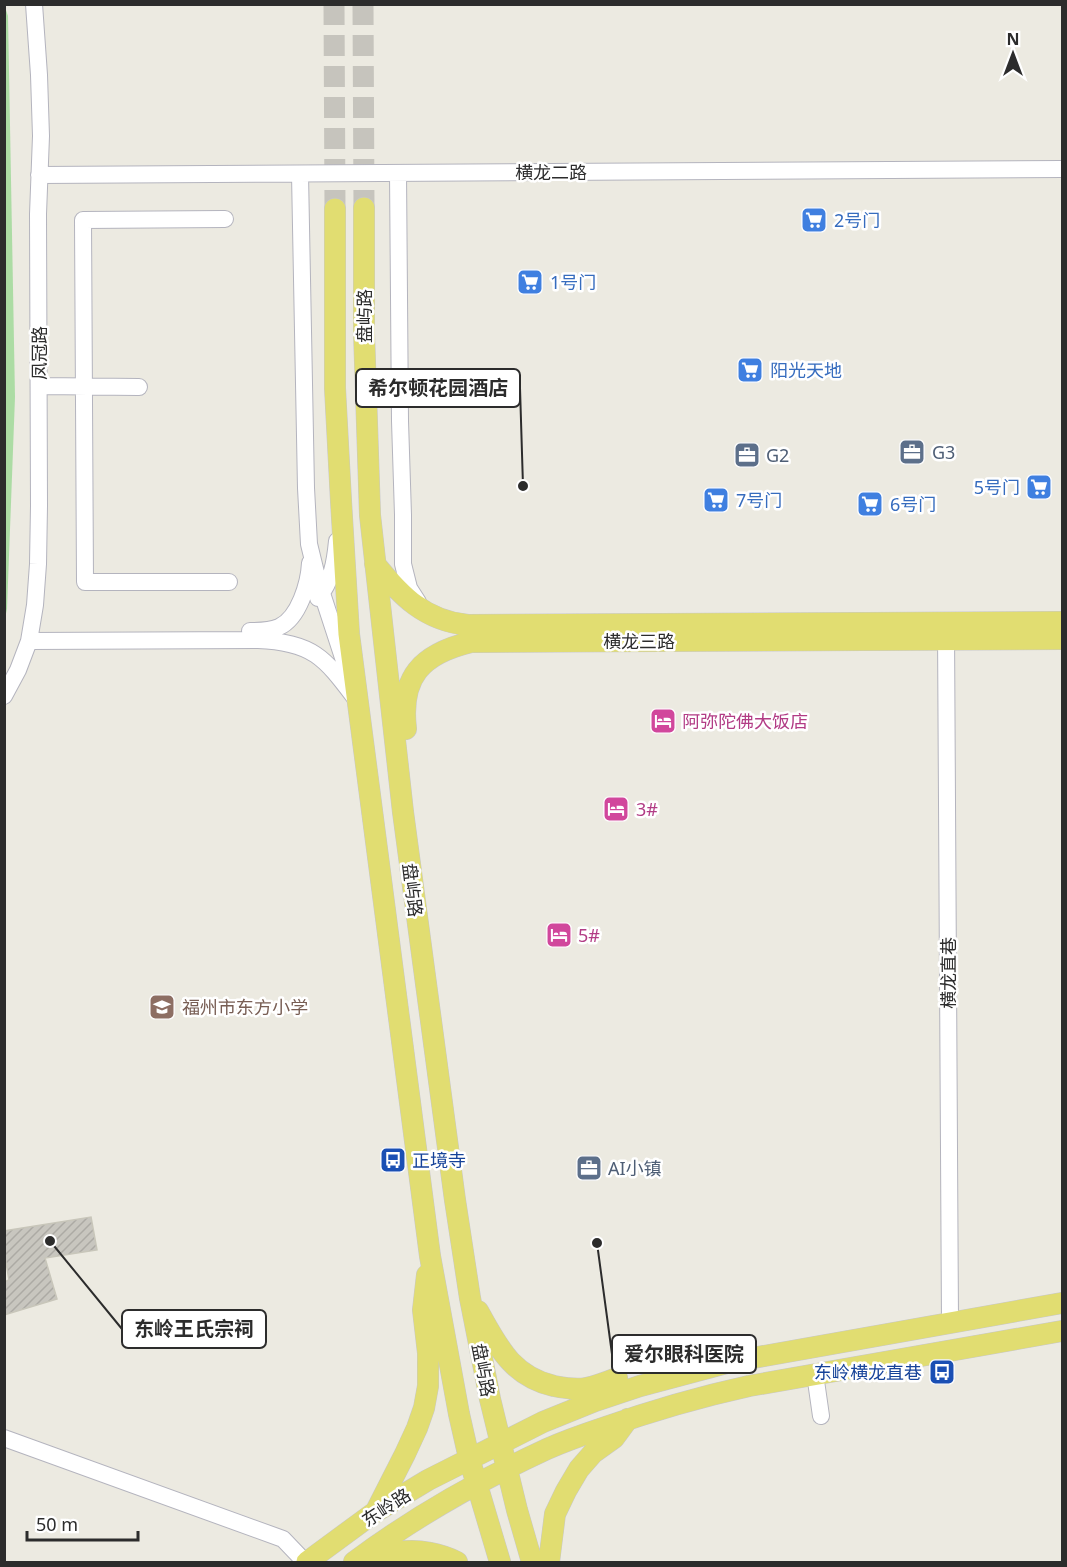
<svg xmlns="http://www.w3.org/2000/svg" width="1067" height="1567" viewBox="0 0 1067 1567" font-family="'Noto Sans','Noto Sans SC',sans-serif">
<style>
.park{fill:#acdca4}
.building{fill:url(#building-hatch);stroke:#c8c6ba;stroke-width:1.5}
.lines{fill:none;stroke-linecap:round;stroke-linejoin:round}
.major-tunnel{stroke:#c6c4bd;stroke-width:21;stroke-dasharray:21 10;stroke-linecap:butt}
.minor-casing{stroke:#b4b4be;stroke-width:18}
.major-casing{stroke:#c8c8c8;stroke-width:22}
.minor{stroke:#fff;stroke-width:16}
.major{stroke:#e1dd71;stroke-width:21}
.labels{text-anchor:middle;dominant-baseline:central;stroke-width:5;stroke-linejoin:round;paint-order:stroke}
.street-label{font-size:18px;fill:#2c2c2c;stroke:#fff}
.shop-label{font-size:18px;fill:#366cbe;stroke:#fff;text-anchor:start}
.service-label{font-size:18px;fill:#4e5e75;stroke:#fff;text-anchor:start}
.hotel-label{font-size:18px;fill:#b23c85;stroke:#fff;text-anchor:start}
.education-label{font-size:18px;fill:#785e54;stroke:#fff;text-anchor:start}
.transit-label{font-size:18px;fill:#164399;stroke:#fff;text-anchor:start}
.leader{fill:none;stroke:#2c2c2c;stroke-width:2}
.callout-dot{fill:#2c2c2c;stroke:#fff;stroke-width:2}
.callout{fill:#fff;stroke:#2c2c2c;stroke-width:2}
.callout-label{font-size:20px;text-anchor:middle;font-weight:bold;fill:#2c2c2c}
</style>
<defs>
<pattern id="building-hatch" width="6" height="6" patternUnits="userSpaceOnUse" patternTransform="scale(1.5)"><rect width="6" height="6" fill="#c8c6bf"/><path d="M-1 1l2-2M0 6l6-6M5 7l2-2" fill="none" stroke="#acaaa4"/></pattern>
</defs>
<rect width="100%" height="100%" fill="#eceae1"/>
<path class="park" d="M5,7L8,16L15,397L7,609L5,618Z"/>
<path class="building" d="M91,1217L97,1250L45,1258L57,1299L4,1315V1282L9,1280L4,1251V1231Z"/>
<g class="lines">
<path class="major-tunnel" d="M334,4L335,209
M363,4L364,208"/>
<g class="minor-casing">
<path id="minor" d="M398,173L400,421L403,515V564L409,588L418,602
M300,174L306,488L309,544L318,581L347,670
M39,175L1062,169
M225,219L83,220L85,582H229
M39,386L139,387
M318,598C332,581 335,562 337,541
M946,630L950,1322
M250,631C259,631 270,631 279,627C299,618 309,583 310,563
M29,641L258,640C315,642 326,660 358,702
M4,696L18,670L29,641L35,605L38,564L39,506L38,214L41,136L39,75L34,4
M815,1374L821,1416
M4,1438L283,1539L305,1562"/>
</g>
<g class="major-casing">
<path id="major" d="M364,208V332L370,515L403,812L455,1200L470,1298L490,1399L517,1510L532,1562
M335,209V388L341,501L349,634L430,1256L459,1414L469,1458L500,1562
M375,564C401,596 425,621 468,625L1062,622
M406,729C400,677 421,654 471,642L1062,639
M478,1311C498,1346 511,1376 554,1386C565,1388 575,1390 586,1388C597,1386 607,1382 617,1378
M376,1511L405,1454L417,1428L424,1408L428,1386V1353L423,1310L427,1275
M307,1562L375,1512L428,1480L543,1422L595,1401L640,1386L730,1362L1062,1303
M354,1562C413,1518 480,1480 547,1449C565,1441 585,1434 603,1428C651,1411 699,1397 749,1386L1062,1331
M373,1562C381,1559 391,1554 400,1552C419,1549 441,1554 457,1562
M549,1562L555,1514L566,1491L579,1469L593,1453L614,1438L628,1419"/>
</g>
<use href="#minor" class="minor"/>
<use href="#major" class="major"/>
</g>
<defs>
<g id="supermarket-square" transform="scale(1.35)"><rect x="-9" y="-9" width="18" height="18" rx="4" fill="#3f7fe0" stroke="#fff"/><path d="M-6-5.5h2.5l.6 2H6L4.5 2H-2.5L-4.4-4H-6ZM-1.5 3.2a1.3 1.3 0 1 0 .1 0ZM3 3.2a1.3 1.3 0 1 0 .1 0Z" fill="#fff"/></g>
<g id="office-square" transform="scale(1.35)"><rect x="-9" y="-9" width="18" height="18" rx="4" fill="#5c6f8a" stroke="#fff"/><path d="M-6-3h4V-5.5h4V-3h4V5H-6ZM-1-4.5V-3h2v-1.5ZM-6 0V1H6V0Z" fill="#fff"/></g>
<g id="hotel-square" transform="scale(1.35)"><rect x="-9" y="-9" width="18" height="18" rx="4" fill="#d1479c" stroke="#fff"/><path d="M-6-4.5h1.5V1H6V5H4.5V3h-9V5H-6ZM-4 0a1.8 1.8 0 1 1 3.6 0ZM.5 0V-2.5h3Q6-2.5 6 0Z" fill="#fff"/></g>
<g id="school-square" transform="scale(1.35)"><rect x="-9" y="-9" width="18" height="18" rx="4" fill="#8d6e63" stroke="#fff"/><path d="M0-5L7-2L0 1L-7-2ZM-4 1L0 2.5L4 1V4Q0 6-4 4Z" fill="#fff"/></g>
<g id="bus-square" transform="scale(1.35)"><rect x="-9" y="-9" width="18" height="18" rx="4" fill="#1a4fb4" stroke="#fff"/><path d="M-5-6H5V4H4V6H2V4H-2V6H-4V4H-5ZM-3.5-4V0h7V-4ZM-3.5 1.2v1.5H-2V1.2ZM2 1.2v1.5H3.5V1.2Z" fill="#fff"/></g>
</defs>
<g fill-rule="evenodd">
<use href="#supermarket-square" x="814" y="220"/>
<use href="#supermarket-square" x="530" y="282"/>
<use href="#supermarket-square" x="750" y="370"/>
<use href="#office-square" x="912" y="452"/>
<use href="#office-square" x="747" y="455"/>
<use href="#supermarket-square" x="1039" y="487"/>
<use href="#supermarket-square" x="716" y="500"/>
<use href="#supermarket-square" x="870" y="504"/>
<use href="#hotel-square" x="663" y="721"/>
<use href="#hotel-square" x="616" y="809"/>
<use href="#hotel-square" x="559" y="935"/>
<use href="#school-square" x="162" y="1007"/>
<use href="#bus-square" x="393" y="1160"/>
<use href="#office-square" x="589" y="1168"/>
<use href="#bus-square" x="942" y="1372"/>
</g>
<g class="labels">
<g class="street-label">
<text x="551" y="172">横龙二路</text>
<text transform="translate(364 316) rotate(-90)">盘屿路</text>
<text transform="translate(39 353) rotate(-90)">凤冠路</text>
<text x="639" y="641">横龙三路</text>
<text transform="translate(413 890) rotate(83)">盘屿路</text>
<text transform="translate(948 973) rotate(-90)">横龙直巷</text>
<text transform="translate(484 1370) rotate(79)">盘屿路</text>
<text transform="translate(386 1507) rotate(-33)">东岭路</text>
</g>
<g class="shop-label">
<text x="834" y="220">2号门</text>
<text x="550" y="282">1号门</text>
<text x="770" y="370">阳光天地</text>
<text x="1020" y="487" text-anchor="end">5号门</text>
<text x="736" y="500">7号门</text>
<text x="890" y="504">6号门</text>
</g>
<g class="service-label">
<text x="932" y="452">G3</text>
<text x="766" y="455">G2</text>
<text x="608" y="1168">AI小镇</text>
</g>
<g class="hotel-label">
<text x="682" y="721">阿弥陀佛大饭店</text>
<text x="636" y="809">3#</text>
<text x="578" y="935">5#</text>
</g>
<g class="education-label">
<text x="182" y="1007">福州市东方小学</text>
</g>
<g class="transit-label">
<text x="412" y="1160">正境寺</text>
<text x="922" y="1372" text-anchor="end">东岭横龙直巷</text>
</g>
</g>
<path class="leader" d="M523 486L520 388M50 1241L122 1329M597 1243L612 1354"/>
<g class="callout-dot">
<circle cx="523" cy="486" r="6"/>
<circle cx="50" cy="1241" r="6"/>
<circle cx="597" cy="1243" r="6"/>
</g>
<g class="callout">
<rect x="356" y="369" width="164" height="38" rx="6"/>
<rect x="122" y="1310" width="144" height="38" rx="6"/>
<rect x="612" y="1335" width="144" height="38" rx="6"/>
</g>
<g class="callout-label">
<text x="438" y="395">希尔顿花园酒店</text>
<text x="194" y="1336">东岭王氏宗祠</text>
<text x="684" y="1361">爱尔眼科医院</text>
</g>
<rect width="1067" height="1567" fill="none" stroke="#2c2c2c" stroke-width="12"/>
<g transform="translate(1013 54)" stroke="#ffffff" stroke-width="4.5" paint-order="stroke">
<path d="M0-4.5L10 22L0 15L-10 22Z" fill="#2c2c2c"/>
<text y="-9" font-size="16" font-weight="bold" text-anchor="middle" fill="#2c2c2c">N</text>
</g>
<path d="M27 1531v9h111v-9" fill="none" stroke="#2c2c2c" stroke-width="3"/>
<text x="36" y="1531" font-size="18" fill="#2c2c2c" stroke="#ffffff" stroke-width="4.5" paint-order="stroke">50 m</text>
</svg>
